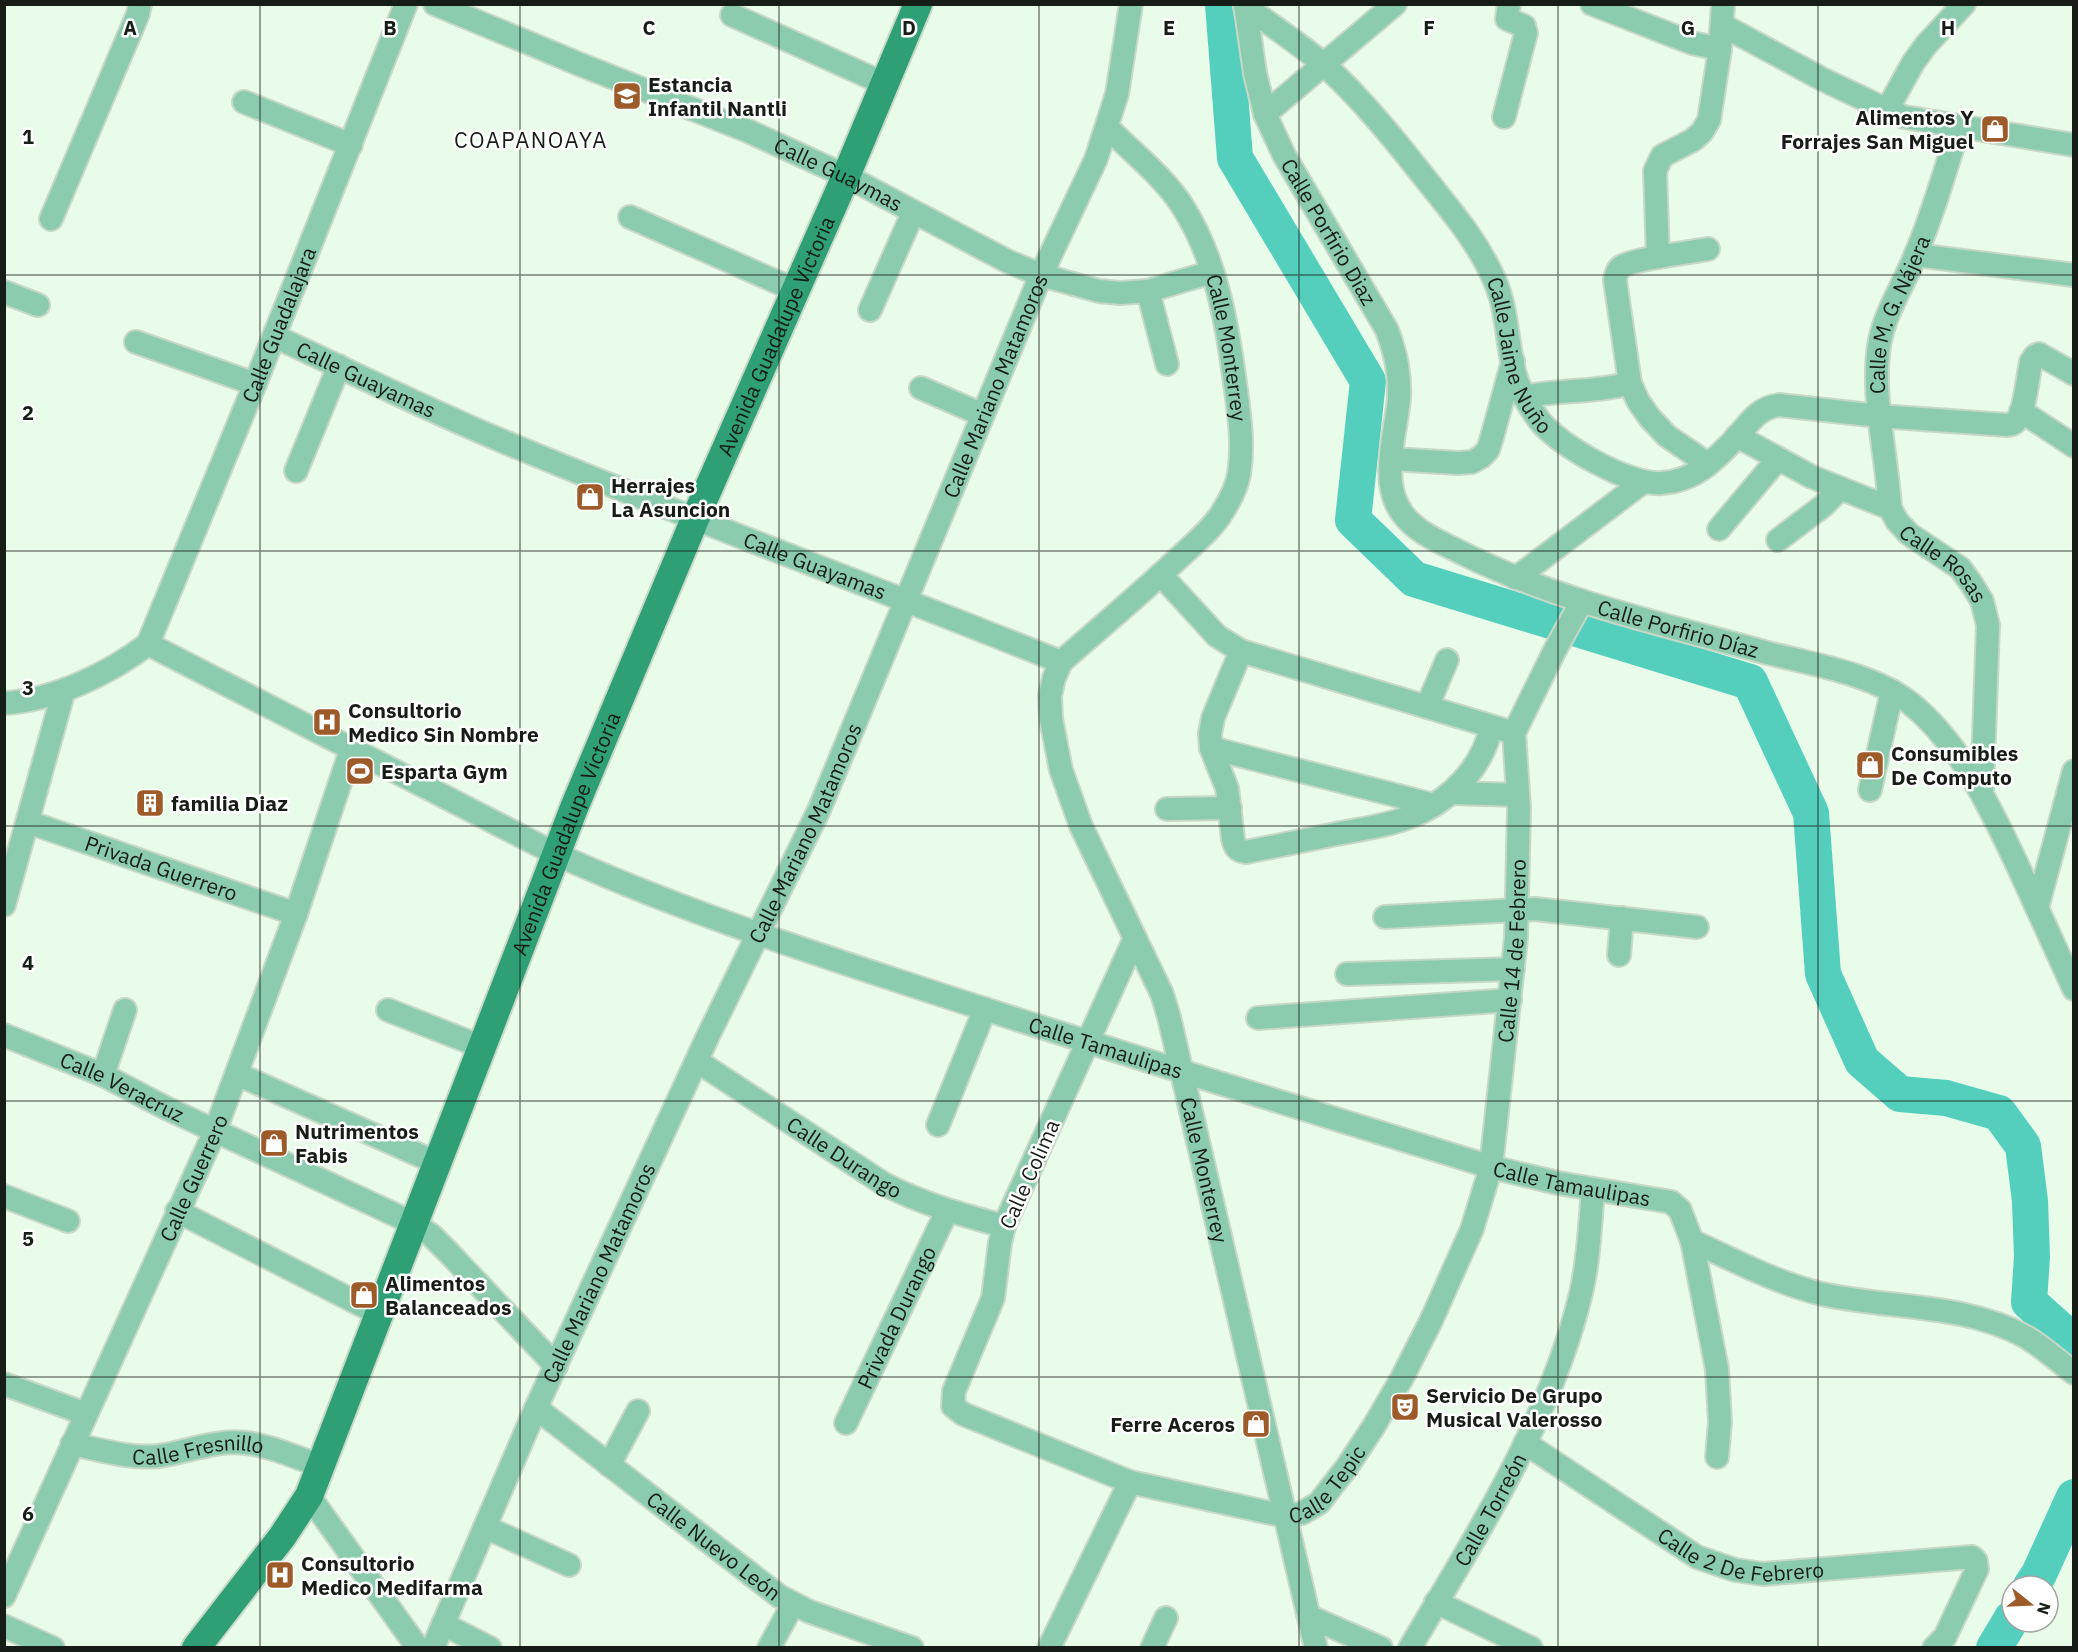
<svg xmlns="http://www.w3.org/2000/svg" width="2078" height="1652" viewBox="0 0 2078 1652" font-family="'IBM Plex Sans',sans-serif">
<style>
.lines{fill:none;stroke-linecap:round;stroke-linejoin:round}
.river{stroke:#54cfbe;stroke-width:36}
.minor-casing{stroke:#c7d8c7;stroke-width:26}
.major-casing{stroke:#c7d8c7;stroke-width:32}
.minor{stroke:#8bcbae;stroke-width:22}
.major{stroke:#2f9f76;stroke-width:28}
.grid{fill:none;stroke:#161c16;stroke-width:1.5;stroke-opacity:0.55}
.labels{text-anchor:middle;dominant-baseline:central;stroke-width:5;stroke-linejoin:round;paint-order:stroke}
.poi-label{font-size:21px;font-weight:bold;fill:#161c16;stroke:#fff;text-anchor:start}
.street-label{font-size:21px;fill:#161c16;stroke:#fff}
.neighbourhood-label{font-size:22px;letter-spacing:1.5px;fill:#161c16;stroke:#fff}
.grid-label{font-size:20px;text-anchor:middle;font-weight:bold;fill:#161c16;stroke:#fff;stroke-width:5;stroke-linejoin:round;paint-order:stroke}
</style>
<rect width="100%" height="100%" fill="#e9fce9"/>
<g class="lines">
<path class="river" d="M1223,4L1235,158L1368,381L1353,520L1414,579L1750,682L1811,813L1823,974L1862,1061L1900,1094L1946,1098L1999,1113L2023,1146L2030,1201L2032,1257L2029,1302L2074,1342
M2031,1586L2039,1574L2074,1497
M1994,1648L2012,1618"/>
<g class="minor-casing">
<g id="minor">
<path id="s1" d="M435,4L579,64L748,131L846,176L1007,261L1041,275L1099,291L1120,293L1148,291L1212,272"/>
<path id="s2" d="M1245,4L1255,73L1265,114L1284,155L1387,330C1396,355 1400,372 1399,398C1396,434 1379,481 1402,513C1417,534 1443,543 1464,554C1558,601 1663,624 1764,652C1810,664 1872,673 1910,703C1959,742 1990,807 2016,862C2035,904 2054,946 2074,989"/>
<path d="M1592,4L1692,43L1720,49"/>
<path id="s3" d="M1245,6C1271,25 1297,42 1322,63C1363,99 1402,149 1436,192C1458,219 1480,247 1494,279C1509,311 1506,348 1517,381C1522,394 1531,409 1539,420C1559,446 1630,486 1662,483C1695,481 1715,460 1737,437C1750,422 1758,408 1779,405L1879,416L2007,425C2012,424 2013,425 2016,421C2025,412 2028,375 2031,362L2035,356L2039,354L2074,374"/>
<path d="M732,15L885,84"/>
<path d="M1722,25L1822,79L1887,110L1904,117L2074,145"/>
<path d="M244,102L351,145"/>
<path d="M1887,110L1913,63L1926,45L1964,4"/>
<path d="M1265,114L1395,4"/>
<path d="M1504,117L1526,33L1524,26L1507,19L1509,4"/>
<path id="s4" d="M1108,128C1131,151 1166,179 1183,207C1216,259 1227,323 1235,383C1239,413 1244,444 1239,474C1237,487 1230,500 1223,511C1214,527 1197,541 1183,554C1144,591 1102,626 1061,662L1054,678L1050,696L1051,719L1061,770L1081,826L1162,994L1169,1017L1316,1648"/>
<path d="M630,217L795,290"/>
<path d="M51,219L138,14L140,4"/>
<path d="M1916,255L2074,275"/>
<path d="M1658,257L1655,171L1662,156L1693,140L1702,132L1709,120L1720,49L1723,4"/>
<path d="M1148,291L1167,364"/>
<path d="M4,292L38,305"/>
<path d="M870,310L913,213"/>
<path id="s5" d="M274,336C349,371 424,408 500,440C686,518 875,587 1061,662"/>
<path d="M136,342L255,384"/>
<path d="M921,388L983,415"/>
<path d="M1524,397C1560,389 1595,393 1630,383"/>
<path d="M2021,411L2074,446"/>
<path id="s6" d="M1737,436L1812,477L1890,508L1897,521L1909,534L1960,568L1971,583L1982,601L1988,625L1982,792"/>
<path d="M1392,459L1458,463L1472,462L1481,457L1488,450L1492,437L1513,361"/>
<path d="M1708,464L1667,436L1650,418L1638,401L1630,383L1615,280C1616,275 1617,270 1621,267C1631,259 1692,252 1708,249"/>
<path d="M296,471L339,366"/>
<path id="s7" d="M1890,508C1887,455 1870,392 1880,340C1886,311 1904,284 1915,256C1933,215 1945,170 1959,127"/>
<path d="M1719,529L1777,460"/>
<path d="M1778,540L1823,506L1840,489"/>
<path d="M1161,575L1217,636L1241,651L1504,730"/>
<path d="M1516,578L1643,482"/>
<path id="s8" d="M148,644L556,854C674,908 799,948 923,989C1112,1051 1301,1108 1491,1167L1558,1183L1671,1202L1680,1210L1692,1241L1717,1369L1720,1422L1717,1457"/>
<path id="s9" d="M148,644L255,384L406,4"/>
<path d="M1241,651L1213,718L1210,734L1211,748L1227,788L1233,839C1235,847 1237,851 1246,852C1276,846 1306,840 1336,834C1361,829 1388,826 1412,816C1450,801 1483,767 1491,727"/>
<path d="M4,703C53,701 110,673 148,644"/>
<path d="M1427,707L1447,660"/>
<path d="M1211,748L1434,805"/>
<path d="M1870,790L1892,691"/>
<path d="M1452,793L1518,795"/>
<path d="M1167,809L1230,808"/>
<path id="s10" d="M28,822L296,914"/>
<path d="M4,905L64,690"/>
<path d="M2037,908L2074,771"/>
<path d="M1385,917L1535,909L1697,927"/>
<path id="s11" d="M1135,938L1004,1226L1000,1243L993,1298L954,1391L953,1406L963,1414L1130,1482L1271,1513L1287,1516L1302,1513L1319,1503L1347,1467L1374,1426L1402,1378L1431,1321L1472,1229L1491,1167L1516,938L1519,809L1514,733L1555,650L1582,601"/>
<path d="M1619,955L1622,918"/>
<path d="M1347,974L1513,969"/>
<path d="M388,1010L482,1047"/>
<path d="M1258,1018L1510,1000"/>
<path id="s12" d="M4,1035L103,1075L164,1107L415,1224L431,1235L450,1254L556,1366"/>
<path id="s13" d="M697,1061L884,1184C923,1204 962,1215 1004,1226"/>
<path d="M237,1074L437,1163"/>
<path d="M103,1075L125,1010"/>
<path d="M938,1125L985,1009"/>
<path d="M4,1196L68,1221"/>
<path d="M177,1211L379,1314"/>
<path d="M1692,1241C1734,1260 1776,1283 1822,1294C1889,1309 1965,1303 2026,1337C2043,1347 2058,1361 2074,1373"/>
<path d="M4,1384L86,1414"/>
<path id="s14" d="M536,1408L779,1596L808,1611L912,1648"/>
<path id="s15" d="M846,1423L947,1211"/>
<path id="s16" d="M1525,1443L1697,1557L1735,1570L1763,1574L1972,1557L1976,1561L1977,1569L1945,1637L1934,1648"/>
<path id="s17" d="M72,1444C101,1450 130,1459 159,1456C188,1452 217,1439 246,1443C272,1446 297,1458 321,1466"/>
<path d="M609,1465L638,1411"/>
<path d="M309,1496L418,1648"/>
<path d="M485,1527L569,1565"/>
<path id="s18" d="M4,1596L215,1131L296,914L352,747"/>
<path d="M1436,1602L1531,1648"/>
<path d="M1310,1617L1381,1648"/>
<path d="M443,1624L490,1648"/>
<path d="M4,1626L53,1648"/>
<path id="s19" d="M433,1648L536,1408L708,1036L819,810L1041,275L1096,159L1117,94L1131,4"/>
<path d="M769,1648L793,1604"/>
<path d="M1049,1648L1130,1482"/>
<path d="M1152,1648L1166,1618"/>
<path id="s20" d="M1410,1648C1475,1537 1551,1420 1581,1293C1589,1259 1590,1224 1593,1190"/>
</g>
</g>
<g class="major-casing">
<g id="major">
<path id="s21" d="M196,1648L282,1537L309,1496L574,808L695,519L846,176L918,4"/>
</g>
</g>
<use href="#minor" class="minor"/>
<use href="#major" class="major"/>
</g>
<path class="grid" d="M260,4V1648M520,4V1648M779,4V1648M1039,4V1648M1299,4V1648M1558,4V1648M1818,4V1648M4,275H2074M4,551H2074M4,826H2074M4,1101H2074M4,1377H2074"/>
<defs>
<g id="school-square" transform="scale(1.5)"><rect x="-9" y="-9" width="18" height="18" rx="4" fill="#9e5b2a" stroke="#fff"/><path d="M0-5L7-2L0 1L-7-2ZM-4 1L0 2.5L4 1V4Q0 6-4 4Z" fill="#fff"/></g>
<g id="shop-square" transform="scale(1.5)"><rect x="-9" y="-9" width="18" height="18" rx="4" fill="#9e5b2a" stroke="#fff"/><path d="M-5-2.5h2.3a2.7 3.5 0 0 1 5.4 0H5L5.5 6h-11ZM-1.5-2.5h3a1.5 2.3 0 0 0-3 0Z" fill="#fff"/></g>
<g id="hospital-square" transform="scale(1.5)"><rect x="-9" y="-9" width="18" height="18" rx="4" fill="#9e5b2a" stroke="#fff"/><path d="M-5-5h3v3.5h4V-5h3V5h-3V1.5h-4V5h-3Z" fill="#fff"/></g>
<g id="stadium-square" transform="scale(1.5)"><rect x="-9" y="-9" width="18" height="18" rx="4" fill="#9e5b2a" stroke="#fff"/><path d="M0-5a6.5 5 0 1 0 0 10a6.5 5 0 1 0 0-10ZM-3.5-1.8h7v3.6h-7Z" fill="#fff"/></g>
<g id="building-square" transform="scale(1.5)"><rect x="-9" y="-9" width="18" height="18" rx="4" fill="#9e5b2a" stroke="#fff"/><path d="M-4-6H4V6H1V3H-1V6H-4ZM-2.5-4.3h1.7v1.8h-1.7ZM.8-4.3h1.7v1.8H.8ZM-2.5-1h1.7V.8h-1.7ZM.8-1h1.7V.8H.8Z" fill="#fff"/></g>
<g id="theatre-square" transform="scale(1.5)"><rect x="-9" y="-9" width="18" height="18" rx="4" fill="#9e5b2a" stroke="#fff"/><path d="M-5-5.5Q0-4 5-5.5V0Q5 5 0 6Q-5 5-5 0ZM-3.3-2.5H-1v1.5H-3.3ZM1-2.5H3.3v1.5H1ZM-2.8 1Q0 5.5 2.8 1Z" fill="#fff"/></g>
</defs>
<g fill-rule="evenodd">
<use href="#school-square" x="627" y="96"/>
<use href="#shop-square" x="1995" y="129"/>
<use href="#shop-square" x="590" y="497"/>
<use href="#hospital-square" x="327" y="722"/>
<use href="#shop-square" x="1870" y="765"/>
<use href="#stadium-square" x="360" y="771"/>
<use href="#building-square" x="150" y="803"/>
<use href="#shop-square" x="274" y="1143"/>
<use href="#shop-square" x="364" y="1295"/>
<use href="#theatre-square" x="1405" y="1407"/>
<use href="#shop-square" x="1256" y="1424"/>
<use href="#hospital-square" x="280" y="1575"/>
</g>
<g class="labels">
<g class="poi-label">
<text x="648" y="84">Estancia<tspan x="648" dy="24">Infantil Nantli</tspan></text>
<text x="1974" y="117" text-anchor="end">Alimentos Y<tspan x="1974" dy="24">Forrajes San Miguel</tspan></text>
<text x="611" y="485">Herrajes<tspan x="611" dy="24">La Asuncion</tspan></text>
<text x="348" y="710">Consultorio<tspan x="348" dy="24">Medico Sin Nombre</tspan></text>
<text x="1891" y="753">Consumibles<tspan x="1891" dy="24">De Computo</tspan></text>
<text x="381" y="771">Esparta Gym</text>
<text x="171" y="803">familia Diaz</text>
<text x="295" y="1131">Nutrimentos<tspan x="295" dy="24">Fabis</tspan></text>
<text x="385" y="1283">Alimentos<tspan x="385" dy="24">Balanceados</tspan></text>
<text x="1426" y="1395">Servicio De Grupo<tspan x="1426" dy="24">Musical Valerosso</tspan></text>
<text x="1235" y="1424" text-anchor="end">Ferre Aceros</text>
<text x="301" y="1563">Consultorio<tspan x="301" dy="24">Medico Medifarma</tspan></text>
</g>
<g class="street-label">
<text stroke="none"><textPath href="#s1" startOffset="438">Calle Guaymas</textPath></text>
<text stroke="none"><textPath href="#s2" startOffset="246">Calle Porfirio Diaz</textPath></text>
<text stroke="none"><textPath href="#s7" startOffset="198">Calle M. G. Nájera</textPath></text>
<text stroke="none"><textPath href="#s9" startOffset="345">Calle Guadalajara</textPath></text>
<text stroke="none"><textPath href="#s21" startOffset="1440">Avenida Guadalupe Victoria</textPath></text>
<text stroke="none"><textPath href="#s4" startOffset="258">Calle Monterrey</textPath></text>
<text stroke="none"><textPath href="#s3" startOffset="454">Calle Jaime Nuño</textPath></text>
<text stroke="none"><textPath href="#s5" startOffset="102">Calle Guayamas</textPath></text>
<text stroke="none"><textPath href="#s19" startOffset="1382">Calle Mariano Matamoros</textPath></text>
<text stroke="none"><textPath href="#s5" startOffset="588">Calle Guayamas</textPath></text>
<text stroke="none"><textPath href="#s6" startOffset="248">Calle Rosas</textPath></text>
<text stroke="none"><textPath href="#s2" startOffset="850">Calle Porfirio Díaz</textPath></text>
<text stroke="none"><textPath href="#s21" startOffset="900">Avenida Guadalupe Victoria</textPath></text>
<text stroke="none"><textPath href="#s19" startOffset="896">Calle Mariano Matamoros</textPath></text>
<text stroke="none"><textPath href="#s10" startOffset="141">Privada Guerrero</textPath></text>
<text stroke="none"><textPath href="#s11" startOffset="1491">Calle 14 de Febrero</textPath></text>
<text stroke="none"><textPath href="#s8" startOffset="1042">Calle Tamaulipas</textPath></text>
<text stroke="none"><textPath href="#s12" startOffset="129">Calle Veracruz</textPath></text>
<text stroke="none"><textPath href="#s13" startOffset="176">Calle Durango</textPath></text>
<text stroke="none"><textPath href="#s4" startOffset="1186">Calle Monterrey</textPath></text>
<text transform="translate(1029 1174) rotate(-66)">Calle Colima</text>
<text stroke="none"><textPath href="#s18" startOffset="459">Calle Guerrero</textPath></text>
<text stroke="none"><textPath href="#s8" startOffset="1528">Calle Tamaulipas</textPath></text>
<text stroke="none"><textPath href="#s19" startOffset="410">Calle Mariano Matamoros</textPath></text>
<text stroke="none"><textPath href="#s15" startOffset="117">Privada Durango</textPath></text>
<text stroke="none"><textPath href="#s17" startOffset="128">Calle Fresnillo</textPath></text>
<text stroke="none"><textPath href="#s11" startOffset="912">Calle Tepic</textPath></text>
<text stroke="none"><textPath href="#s20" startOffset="160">Calle Torreón</textPath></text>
<text stroke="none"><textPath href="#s14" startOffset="225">Calle Nuevo León</textPath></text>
<text stroke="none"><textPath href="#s16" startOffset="249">Calle 2 De Febrero</textPath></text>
</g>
<g class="neighbourhood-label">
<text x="531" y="139">COAPANOAYA</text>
</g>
</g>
<g class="grid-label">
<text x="130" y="35">A</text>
<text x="390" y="35">B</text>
<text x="649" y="35">C</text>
<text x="909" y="35">D</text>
<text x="1169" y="35">E</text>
<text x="1429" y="35">F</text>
<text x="1688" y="35">G</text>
<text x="1948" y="35">H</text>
<text x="28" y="144">1</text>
<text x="28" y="420">2</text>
<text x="28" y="695">3</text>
<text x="28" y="970">4</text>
<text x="28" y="1246">5</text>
<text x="28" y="1521">6</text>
</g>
<rect width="2078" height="1652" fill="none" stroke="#161c16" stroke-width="12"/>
<g transform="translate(2030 1604) rotate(108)"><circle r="28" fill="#ffffff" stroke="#a2a4a2" stroke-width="1.5"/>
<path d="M0-4.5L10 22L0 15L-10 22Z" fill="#9e5b2a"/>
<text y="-9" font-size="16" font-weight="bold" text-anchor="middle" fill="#161c16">N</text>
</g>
</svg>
